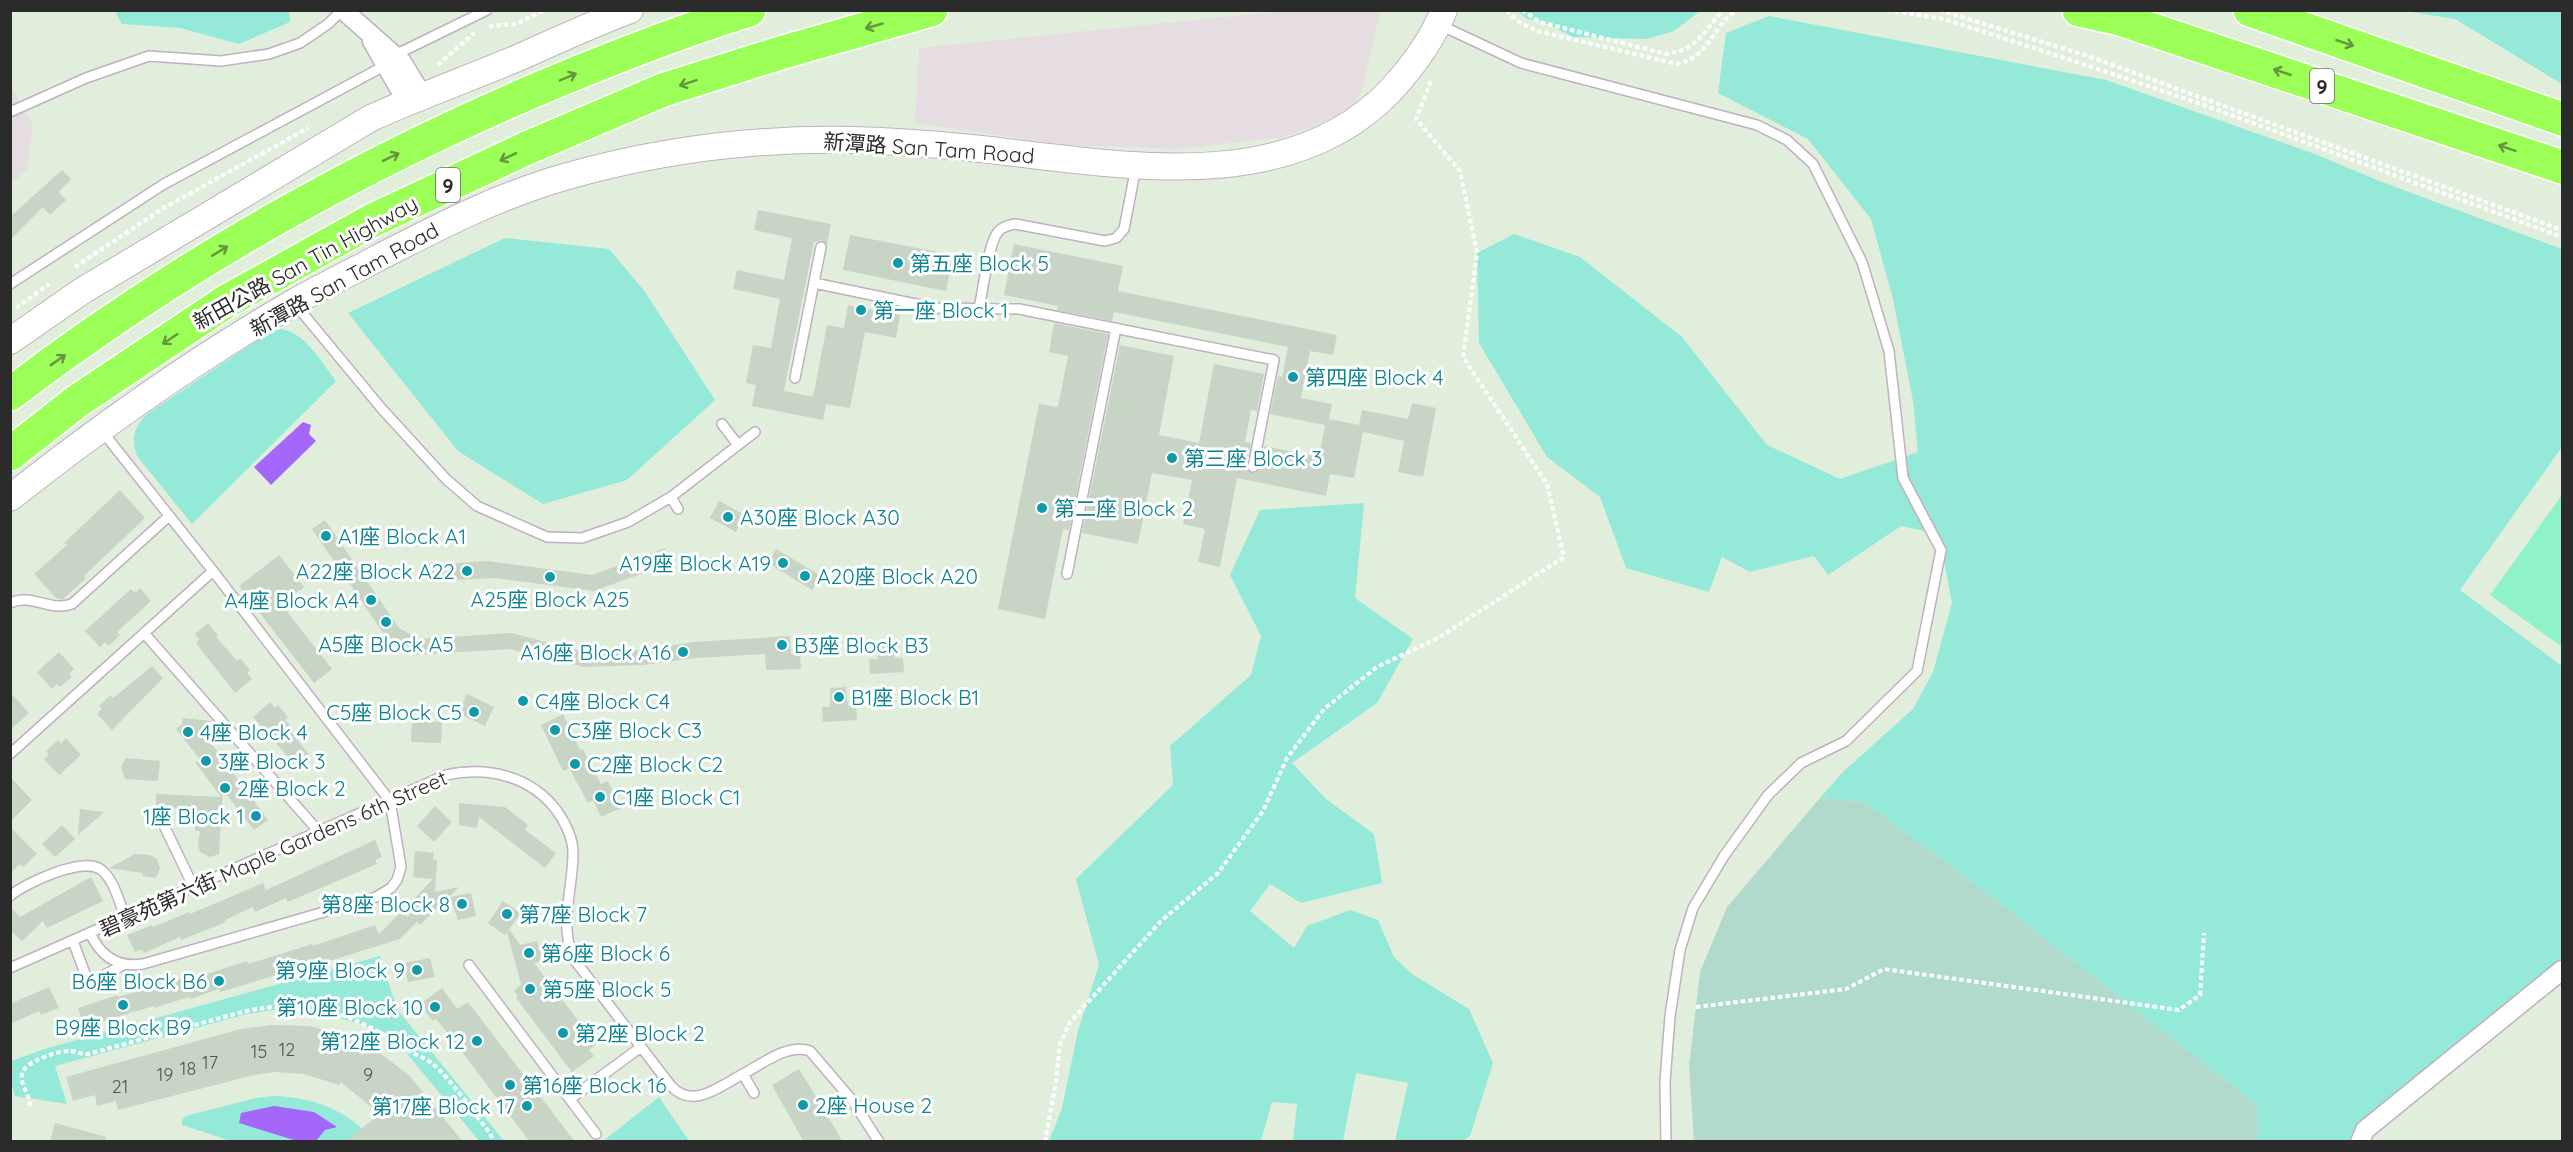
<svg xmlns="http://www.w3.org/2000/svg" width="2573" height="1152" viewBox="0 0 2573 1152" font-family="Quicksand,'Noto Sans TC',sans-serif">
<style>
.industrial{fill:#e6dde2}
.green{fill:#94e9d9}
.cemetery{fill:#b2dacc}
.pitch{fill:#8ff2c8}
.water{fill:#a467f9}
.building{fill:#c8d4c5}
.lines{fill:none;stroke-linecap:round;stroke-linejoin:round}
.lane-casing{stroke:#c0b0c0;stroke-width:12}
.street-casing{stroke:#c0b0c0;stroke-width:21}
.secondary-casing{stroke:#c0b0c0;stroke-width:28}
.highway-casing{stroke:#fff;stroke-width:36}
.path{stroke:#fff;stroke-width:4;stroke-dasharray:4.5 3;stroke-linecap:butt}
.lane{stroke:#fff;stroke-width:9}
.street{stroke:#fff;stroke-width:18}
.secondary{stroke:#fff;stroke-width:26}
.highway{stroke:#9cff57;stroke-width:33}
.oneway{stroke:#649541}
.culture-dot{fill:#0f9aa8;stroke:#fff;stroke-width:2}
.labels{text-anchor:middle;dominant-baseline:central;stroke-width:6;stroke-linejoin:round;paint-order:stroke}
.number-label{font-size:18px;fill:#525552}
.shield{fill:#fff;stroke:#6b6b6b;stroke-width:1.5}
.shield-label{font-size:20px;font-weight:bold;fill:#2b2b2b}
.street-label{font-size:21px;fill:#2b2b2b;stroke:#fff}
.culture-label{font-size:21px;fill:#0d838f;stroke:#fff;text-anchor:start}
</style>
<rect width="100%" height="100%" fill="#e1eedc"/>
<path class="industrial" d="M1285,11H1380L1364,84L1353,110L1286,137L1175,149L1065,145L915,123L919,48Z
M10,85L33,125L27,169L11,184Z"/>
<path class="green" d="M115,11H289L290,22L239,44L180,28L122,24Z
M1518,11H1700L1674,31L1647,39L1573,37L1542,21L1527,19Z
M2405,11H2562V84L2455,19Z
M1769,16L2106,80L2315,154L2382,182L2562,249V447L2460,590L2562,666V970L2358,1127L2351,1141H2258L2257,1105L1989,895L1864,802L1820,798L1843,772L1913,709L1933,672L1952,603L1939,534L1901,526L1828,575L1814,556L1750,572L1722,557L1709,592L1626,568L1600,497L1547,457L1479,343L1477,253L1514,234L1580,257L1682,337L1767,445L1840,479L1918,452L1913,401L1893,299L1871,219L1808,139L1718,93L1726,33Z
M505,238L609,249L645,292L715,400L627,480L543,504L458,451L348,313Z
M279,329C304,330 322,363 336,381L192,524L137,456C131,438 134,427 147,414L271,331Z
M1364,503L1355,598L1413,639L1377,703L1292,763L1326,799L1374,834L1382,883L1301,903L1270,884L1250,911L1294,948L1307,926L1350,910L1378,920L1394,957L1412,974L1469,1009L1493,1063L1470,1136L1463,1141H1395L1408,1083L1356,1073L1343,1141H1293L1297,1104L1272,1102L1261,1141H1049L1062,1108L1078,1031L1099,965L1076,879L1173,785L1170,746L1251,675L1261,636L1230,575L1260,510Z
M380,956L397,1009L504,1141H479L405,1051L385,1036L364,1025L320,1012L281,1009L247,1014L55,1066L67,1104L15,1096L11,1083V1061L48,1048Z
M273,1096C313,1097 348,1110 374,1141H231L182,1125V1120L186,1116L256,1098Z
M659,1097L689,1141H603Z"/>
<path class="cemetery" d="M1820,798L1864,802L1989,895L2257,1105L2258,1141H1694L1689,1066L1700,972L1727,907Z"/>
<path class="pitch" d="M2562,495V647L2490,595Z"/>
<path class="water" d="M303,422L311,425L309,434L316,441L271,485L254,467Z
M274,1106L314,1112L337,1127L325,1130L316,1141H297L239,1123L241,1113Z"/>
<path class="building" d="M62,170L71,179L59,192L66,200L50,215L43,207L10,240V217Z
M758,210L831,224L827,245L822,240L814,242L784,391L813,397L827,325L844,328L848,305L900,315L896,338L865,332L850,408L826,404L823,420L752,406L756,385L746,383L753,345L771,348L780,299L733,289L737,270L784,280L792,238L754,230Z
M850,235L953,255L946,291L843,270Z
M1014,244L1123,266L1118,291L1337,335L1333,355L1310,351L1301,398L1332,404L1329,419L1359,425L1362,410L1408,419L1412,403L1436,408L1423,477L1398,472L1404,441L1363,432L1354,478L1330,474L1326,496L1237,478L1220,567L1198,562L1205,529L1183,524L1192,480L1152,473L1138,544L1082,533L1120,345L1174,356L1159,435L1199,443L1214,364L1264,374L1257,411L1251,410L1245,442L1251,443L1246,466L1251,473H1256L1259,469L1264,446L1319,457L1325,425L1270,414L1278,376L1282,377L1288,347L1114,312L1112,321L1057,310L1058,306L1004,295Z
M1054,323L1108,334L1069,530L1063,529L1045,619L998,609L1039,404L1058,407L1068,356L1049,352Z
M120,490L145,518L84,576L86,578L63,599H57L34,574L67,545L64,543Z
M719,501L745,515L736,532L710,518Z
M325,520L399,628L419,639L511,633L585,652L641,650L694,642L790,636L791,654H800L801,669L766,670L765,654L696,658L643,665L584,667L510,649L415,655L386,637L312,529Z
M665,548L671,563L594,591L495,578L429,581L428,565L487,561L592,575Z
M776,549L821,576L812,590L768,563Z
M279,555L304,587L281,604L332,669L314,683L239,586Z
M140,588L151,601L117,632L120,635L114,641L108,646L105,642L100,647L85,631L131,589L135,593Z
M208,623L218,635L216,637L237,661L240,658L250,670L247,673L252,679L235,693L196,643L199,640L195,634Z
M894,640L895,658H903L904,672L870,674L869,659H878L877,641Z
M59,652L74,669L69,674L72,677L60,687L57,684L52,689L37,672Z
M152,666L163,678L112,730L97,714L102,709L99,706L110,695L113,698Z
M846,687L848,706L856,705L857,720L823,722L822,707H830V688Z
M10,692L29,713L10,730Z
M467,694L494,707L485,726L458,713Z
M270,702L275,708L278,705L288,717L285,720L290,725L287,727L311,757L298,768L253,717Z
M563,714L580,750L583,749L601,784L608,781L621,808L601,817L593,800L588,803L569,768L563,771L541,725Z
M183,718L212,721L201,729L268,820L254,830L223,790L219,854L210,857L200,852L198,844L200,831H195V810L156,807V794L221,797L195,762H202L176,729L182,724Z
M412,721L442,722L441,743L411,742Z
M66,738L81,755L59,775L44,759L49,754L46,751L58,740L61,743Z
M126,758L160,761L158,781L125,779L121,766Z
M10,777L32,800L10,822Z
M459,803L505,807L528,825L525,830L556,853L545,868L479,817L477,828L459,825Z
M435,806L452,822L434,842L417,826Z
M80,809L104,812L78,835Z
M62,825L75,839L55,857L42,844Z
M10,827L37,854L23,867L20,864L10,873Z
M375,840L382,857L375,860L377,864L288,902L286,898L255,912L253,907L225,920L226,922L181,940L180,937L144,953L142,949L135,952L127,935L152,925L153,927L189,912L190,914L263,883L266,890Z
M415,851L434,853L433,860H437L435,892L459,887L420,925L417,922L400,939L284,975L283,973L220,992L219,989L190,999L189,997L154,1008V1006L93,1024L92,1022L84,1025L78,1008L118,995V997L184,978L185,981L247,961L248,964L312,944L313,946L375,925L379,934L404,909L408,918L410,903L433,879L413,877Z
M135,854L150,855L157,859L160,869L156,878L142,876L143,873L109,868Z
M91,877L103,901L47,928L43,921L22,941L10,930V907L20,917Z
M471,893L476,916L458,920L450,897Z
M503,901L521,913L509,929L520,945L537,941L543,961L534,963L596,1044L589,1050L594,1056L572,1072L516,998L518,996L514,991L521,984L507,932L505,935L488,923Z
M430,958L435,977L408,982L404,963Z
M49,987L59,1008L41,1015L39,1011L10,1024V1004Z
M442,988L457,1009L468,1002L575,1142H530L450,1036L436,1019L433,1021L420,1004Z
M272,1025L310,1026L346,1036L381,1054L409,1075L463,1142H345L380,1114L341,1082L339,1085L304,1074L275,1072L254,1075L118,1110L116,1101L97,1106L95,1095L73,1101L66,1077L241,1029Z
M799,1069L818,1100L843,1142H804L796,1128L772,1085Z
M55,1123L106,1137L105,1142H50Z"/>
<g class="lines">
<g class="lane-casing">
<path id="lane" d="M1440,25L1521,63L1757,125L1787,140L1813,164L1862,262L1889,351L1903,478L1941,550L1917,671L1846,741L1801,763L1768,795L1724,856L1693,908L1680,950L1670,1016L1665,1082L1666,1142
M10,112L86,78L149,56L221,61L269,54L300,43L328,24L342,10
M814,283L935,308L1019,309L1274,360L1253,467
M10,284L164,184L386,65L395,55L487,10
M295,304L382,409L446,479L477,506L547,537L582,538L628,522L671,497L755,432
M979,308C983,292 988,243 998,232C1002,227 1008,225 1015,224L1105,241L1116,238L1124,229L1136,167
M795,378L821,247
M722,424L738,445
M671,497L678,509
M1067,574L1116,328
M10,603C32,593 49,612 72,604L169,516
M144,633L320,833
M10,754L213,571
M158,813L194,888
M10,896C25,883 82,857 100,869C114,878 119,903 126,918
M90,933C101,957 118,968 143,964L376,897L391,888L397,880L401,867L390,801L213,571L102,431
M73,941L87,979L92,982L123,965
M469,965L596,1134
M10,968L446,775C488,766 531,776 557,811C566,824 573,838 573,853C573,890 559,922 573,958L671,1086C693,1110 720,1086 743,1074L754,1093
M743,1074C762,1064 788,1043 810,1051L852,1100L879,1142
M570,1099L641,1047"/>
</g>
<g class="street-casing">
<path id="street" d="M343,10L402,62L422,95
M372,41L407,102
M2360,1142L2365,1130L2562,970"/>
</g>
<g class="secondary-casing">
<path id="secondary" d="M10,341L82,291L371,118C420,96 470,78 520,57C556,41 592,24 630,10
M10,498C100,427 194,360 293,303C321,287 350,273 378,258C440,226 500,195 568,176C660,150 757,138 853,140C893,141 933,144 972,148C1108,162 1285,202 1391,90C1413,66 1432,41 1444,10"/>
</g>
<g class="highway-casing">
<path id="highway" d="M2079,10L2120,19L2562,167
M2250,10L2562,119
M10,394C178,266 363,162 557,81C620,55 684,30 749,10
M10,454L76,402L227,301L373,220L527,148L663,90L780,53L931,10"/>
</g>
<path class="path" d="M1507,10L1517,21L1537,31L1677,64C1710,57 1711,27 1737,10
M1522,10L1540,22L1666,54C1699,49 1702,33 1723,10
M1887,10L1944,19L2086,65L2204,105L2562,237
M1939,10L2088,56L2562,230
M489,26L516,24L544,10
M438,65L474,33
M75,267L162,209L308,128
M16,308L49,284
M1696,1007L1846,989L1884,969L2179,1010L2200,995L2204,933
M30,1106C30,1095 20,1085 22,1074C23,1062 59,1050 70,1051C77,1051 81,1055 88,1054L246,1011C311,998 353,1013 406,1049C415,1055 426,1058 434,1065C455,1084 472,1111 490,1133L494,1142
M655,1142H672
M1045,1142L1056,1081L1060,1044L1070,1022L1161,921L1218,873L1263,811L1287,758L1324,709L1377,667L1438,638L1564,557L1547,484L1463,357L1477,253L1460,171L1416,119L1432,78"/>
<use href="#lane" class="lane"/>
<use href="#street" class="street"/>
<use href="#secondary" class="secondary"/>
<use href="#highway" class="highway"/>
</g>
<defs><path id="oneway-shaft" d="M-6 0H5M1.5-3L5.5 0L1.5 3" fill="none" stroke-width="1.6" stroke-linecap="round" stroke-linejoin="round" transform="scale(1.5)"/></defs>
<g class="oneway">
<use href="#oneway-shaft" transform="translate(874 26) rotate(164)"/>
<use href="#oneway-shaft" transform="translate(2345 43) rotate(19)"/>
<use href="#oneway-shaft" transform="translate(2282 72) rotate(-161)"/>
<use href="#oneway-shaft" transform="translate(568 77) rotate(-23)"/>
<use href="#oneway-shaft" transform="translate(688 83) rotate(162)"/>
<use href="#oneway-shaft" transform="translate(2507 148) rotate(-161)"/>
<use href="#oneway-shaft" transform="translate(391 157) rotate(-26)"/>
<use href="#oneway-shaft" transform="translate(508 157) rotate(155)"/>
<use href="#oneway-shaft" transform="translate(220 251) rotate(-31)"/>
<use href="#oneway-shaft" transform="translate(170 339) rotate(146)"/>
<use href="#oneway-shaft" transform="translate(58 360) rotate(-35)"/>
</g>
<g class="culture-dot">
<circle cx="898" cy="263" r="6"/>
<circle cx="861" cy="310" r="6"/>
<circle cx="1293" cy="377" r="6"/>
<circle cx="1172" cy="458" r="6"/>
<circle cx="1042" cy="508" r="6"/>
<circle cx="728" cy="517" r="6"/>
<circle cx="326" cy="536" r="6"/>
<circle cx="783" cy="563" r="6"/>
<circle cx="467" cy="571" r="6"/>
<circle cx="805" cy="576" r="6"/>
<circle cx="550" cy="577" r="6"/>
<circle cx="371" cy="600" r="6"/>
<circle cx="386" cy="622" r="6"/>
<circle cx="782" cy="645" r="6"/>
<circle cx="683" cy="652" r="6"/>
<circle cx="839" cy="697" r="6"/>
<circle cx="523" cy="701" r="6"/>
<circle cx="474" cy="712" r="6"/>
<circle cx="555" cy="730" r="6"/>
<circle cx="188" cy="732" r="6"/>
<circle cx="206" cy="761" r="6"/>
<circle cx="575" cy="764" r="6"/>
<circle cx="225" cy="788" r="6"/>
<circle cx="600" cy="797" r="6"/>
<circle cx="256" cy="816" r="6"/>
<circle cx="462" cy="904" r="6"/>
<circle cx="507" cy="914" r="6"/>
<circle cx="529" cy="953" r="6"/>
<circle cx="417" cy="970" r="6"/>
<circle cx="219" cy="981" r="6"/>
<circle cx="530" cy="989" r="6"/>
<circle cx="123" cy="1005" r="6"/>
<circle cx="435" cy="1007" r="6"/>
<circle cx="563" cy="1033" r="6"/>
<circle cx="477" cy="1041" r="6"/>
<circle cx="510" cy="1085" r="6"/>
<circle cx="803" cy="1105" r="6"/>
<circle cx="527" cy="1106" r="6"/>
</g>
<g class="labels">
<g class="number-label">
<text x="287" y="1049">12</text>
<text x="259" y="1051">15</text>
<text x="210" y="1062">17</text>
<text x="188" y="1068">18</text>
<text x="165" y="1074">19</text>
<text x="368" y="1074">9</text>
<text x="120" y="1086">21</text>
</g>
<g class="shield">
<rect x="2310" y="69" width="24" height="34" rx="4.5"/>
<rect x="436" y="168" width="24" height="34" rx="4.5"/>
</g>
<g class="shield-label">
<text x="2322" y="86">9</text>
<text x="448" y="185">9</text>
</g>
<g class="street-label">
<text transform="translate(929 148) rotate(4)">新潭路 San Tam Road</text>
<text transform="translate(305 262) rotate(-29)">新田公路 San Tin Highway</text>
<text transform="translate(344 279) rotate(-29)">新潭路 San Tam Road</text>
<text transform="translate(273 853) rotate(-24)">碧豪苑第六街 Maple Gardens 6th Street</text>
</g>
<g class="culture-label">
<text x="910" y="263">第五座 Block 5</text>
<text x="873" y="310">第一座 Block 1</text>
<text x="1305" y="377">第四座 Block 4</text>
<text x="1184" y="458">第三座 Block 3</text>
<text x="1054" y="508">第二座 Block 2</text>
<text x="740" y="517">A30座 Block A30</text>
<text x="338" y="536">A1座 Block A1</text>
<text x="771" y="563" text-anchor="end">A19座 Block A19</text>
<text x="455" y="571" text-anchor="end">A22座 Block A22</text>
<text x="817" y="576">A20座 Block A20</text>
<text x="550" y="599" text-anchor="middle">A25座 Block A25</text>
<text x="359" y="600" text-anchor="end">A4座 Block A4</text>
<text x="386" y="644" text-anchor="middle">A5座 Block A5</text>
<text x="794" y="645">B3座 Block B3</text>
<text x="671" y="652" text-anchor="end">A16座 Block A16</text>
<text x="851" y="697">B1座 Block B1</text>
<text x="535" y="701">C4座 Block C4</text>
<text x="462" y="712" text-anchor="end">C5座 Block C5</text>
<text x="567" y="730">C3座 Block C3</text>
<text x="200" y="732">4座 Block 4</text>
<text x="218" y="761">3座 Block 3</text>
<text x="587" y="764">C2座 Block C2</text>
<text x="237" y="788">2座 Block 2</text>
<text x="612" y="797">C1座 Block C1</text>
<text x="244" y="816" text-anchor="end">1座 Block 1</text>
<text x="450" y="904" text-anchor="end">第8座 Block 8</text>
<text x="519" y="914">第7座 Block 7</text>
<text x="541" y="953">第6座 Block 6</text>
<text x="405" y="970" text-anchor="end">第9座 Block 9</text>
<text x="207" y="981" text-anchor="end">B6座 Block B6</text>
<text x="542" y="989">第5座 Block 5</text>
<text x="423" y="1007" text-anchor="end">第10座 Block 10</text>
<text x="123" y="1027" text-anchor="middle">B9座 Block B9</text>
<text x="575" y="1033">第2座 Block 2</text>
<text x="465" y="1041" text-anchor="end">第12座 Block 12</text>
<text x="522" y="1085">第16座 Block 16</text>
<text x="815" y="1105">2座 House 2</text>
<text x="515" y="1106" text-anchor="end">第17座 Block 17</text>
</g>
</g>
<rect width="2573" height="1152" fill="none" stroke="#2b2b2b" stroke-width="24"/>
</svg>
